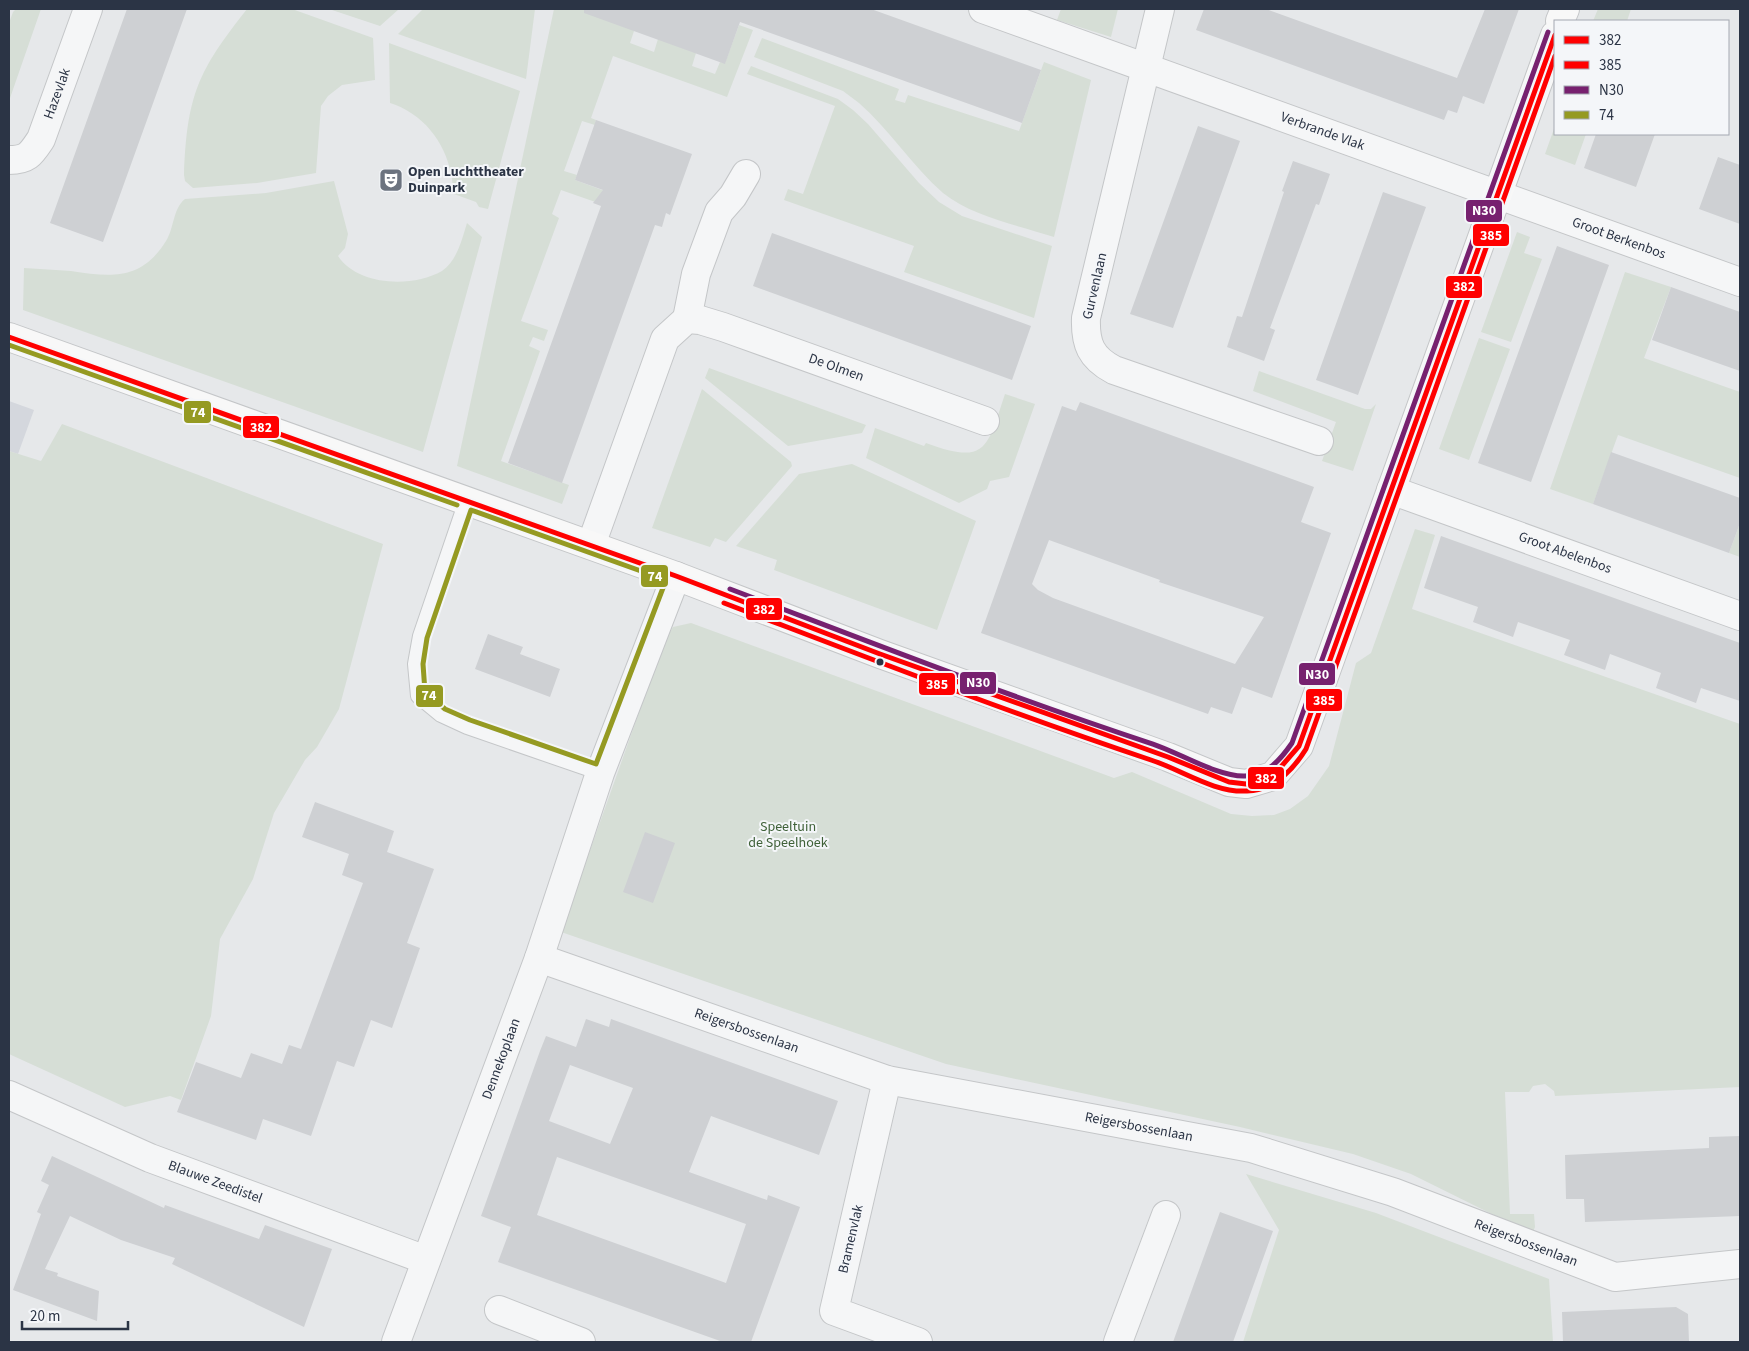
<svg xmlns="http://www.w3.org/2000/svg" width="1749" height="1351" viewBox="0 0 1749 1351" font-family="'Source Sans 3',sans-serif">
<style>
.built{fill:#d4d7dd}
.green{fill:#d6ded6}
.building{fill:#ced0d3;fill-rule:evenodd}
.lines{fill:none;stroke-linecap:round;stroke-linejoin:round}
.lane-casing{stroke:#c4c6c8;stroke-width:16}
.street-casing{stroke:#c4c6c8;stroke-width:30}
.secondary-casing{stroke:#c4c6c8;stroke-width:30}
.lane{stroke:#f5f6f7;stroke-width:14}
.street{stroke:#f5f6f7;stroke-width:28}
.secondary{stroke:#f8f8f8;stroke-width:28}
.bus-1-casing{stroke:#f4f6f9;stroke-width:9}
.bus-2-casing{stroke:#f4f6f9;stroke-width:9}
.bus-3-casing{stroke:#f4f6f9;stroke-width:9}
.bus-4-casing{stroke:#f4f6f9;stroke-width:9}
.bus-1{stroke:#f00;stroke-width:5}
.bus-2{stroke:#f00;stroke-width:5}
.bus-3{stroke:#77216f;stroke-width:5}
.bus-4{stroke:#959a22;stroke-width:5}
.bus-dot{fill:#2b3445;stroke:#f4f6f9;stroke-width:2}
.labels{text-anchor:middle;dominant-baseline:central;stroke-width:4;stroke-linejoin:round;paint-order:stroke}
.street-label{font-size:14px;fill:#2b3445;stroke:#f4f6f9}
.poi-label{font-size:14px;font-weight:bold;fill:#2b3445;stroke:#f4f6f9;text-anchor:start}
.park-label{font-size:14px;fill:#3f6138;stroke:#f4f6f9}
.line-badge{stroke:#f4f6f9;stroke-width:2}
.badge-label{font-size:14px;text-anchor:middle;font-weight:bold;fill:#fff}
</style>
<rect width="100%" height="100%" fill="#e6e8ea"/>
<path class="built" d="M9,401L34,410L18,454L9,451Z"/>
<path class="green" d="M16,9H41L9,101V23L13,12Z
M247,9H292L373,38L375,80L342,85L328,96L321,106L316,173L257,183L193,188L185,181L184,175C187,95 198,71 247,9Z
M329,9H399L380,26Z
M423,9H535L526,79L398,34Z
M554,9H623L619,19L634,31L630,43L654,52L658,39L696,53L692,66L715,74L720,62L725,63L739,25L753,30L727,97L613,56L591,118L596,120L595,125L582,121L564,171L577,175L575,180L648,207L644,219L561,190L552,214L559,218L521,321L548,330L544,341L533,337L529,346L540,351L501,461L569,485L562,504L457,466Z
M1061,9H1118L1111,37L1057,20Z
M1598,9H1631L1627,21H1593Z
M762,38L899,89L895,100L905,103L908,95L1019,131L1044,62L1091,80L1054,237C1018,225 973,217 943,193C912,166 890,130 859,103L843,91L754,57Z
M389,43L520,91L488,209L479,207L476,202L454,194C452,187 453,181 451,174C445,141 422,113 390,103Z
M751,66L838,99L853,110L868,124L919,183L939,202L962,216L1052,246L1034,318L904,272L914,246L784,200L788,189L803,194L835,106L747,74Z
M1555,126V134H1586L1575,165L1545,154Z
M334,181L348,234L345,248L338,256C358,286 412,288 442,271C457,261 462,239 467,223L482,237L423,452L23,310L24,268C40,269 56,270 71,271C111,277 141,281 166,241C174,229 173,208 185,199L266,193Z
M1517,232L1530,237L1524,253L1542,259L1511,342L1481,332Z
M1625,272L1671,287L1644,358L1740,392V478L1618,435L1593,504L1550,489Z
M1479,338L1510,349L1469,460L1439,449Z
M709,368L866,425L862,433L788,446L705,378Z
M1259,371L1365,409H1371L1376,404L1353,471L1322,461L1336,422L1253,391Z
M702,389L791,462L792,466L726,542L715,538L710,547L652,528Z
M1005,394L1035,404L1009,477L990,481L987,489L959,503L866,458L875,428L924,446L926,443C988,466 987,447 1005,394Z
M62,424L383,544L339,709L317,747L305,760L274,813L253,879L220,939L211,1016L181,1100L170,1096L125,1107L9,1054V451L41,461Z
M852,464L976,521L937,630L774,570L777,560L736,546L799,474Z
M1740,523V557L1729,553Z
M1415,529L1435,535L1412,609L1740,724V1087L1555,1096L1554,1091L1545,1084L1533,1086L1529,1092H1505L1510,1214H1534L1535,1227L1532,1234L1411,1174L1353,1154L1240,1127L946,1064L561,932L664,642L673,627L691,623L1114,778L1132,772L1231,814L1252,816L1274,815L1290,809L1308,796L1329,766L1356,663L1371,653Z
M1246,1174L1376,1213L1549,1279L1553,1342H1243L1279,1230Z"/>
<path class="building" d="M127,9H187L103,242L50,223Z
M584,9H871L1041,70L1022,123L740,22L725,64L584,13Z
M1204,9H1266L1457,78L1485,9H1519L1484,104L1463,96L1457,113L1448,110L1444,120L1196,30Z
M596,120L692,154L670,215L666,213L662,227L655,225L562,483L508,463L601,206L593,203L603,190L575,180Z
M1198,126L1240,141L1173,328L1130,314Z
M1596,134H1655L1636,187L1584,168Z
M1718,157L1740,165V224L1699,209Z
M1293,161L1330,174L1319,205L1316,204L1270,328L1275,330L1264,361L1227,347L1237,316L1242,317L1284,192L1282,191Z
M1383,192L1426,207L1358,395L1316,380Z
M772,233L1031,326L1012,380L753,286Z
M1557,246L1609,265L1531,482L1478,463Z
M1671,287L1740,312V371L1652,340Z
M1080,402L1314,487L1301,522L1331,533L1272,698L1242,687L1232,714L1211,707L1208,714L981,633L1062,406L1076,411ZM1049,540L1160,580L1159,582L1264,617L1235,664L1053,598L1038,590L1032,584Z
M1611,452L1740,498V523L1729,553L1593,504Z
M1441,536L1740,643V701L1701,688L1696,703L1656,688L1661,673L1610,654L1605,670L1564,655L1570,640L1518,622L1513,637L1473,622L1478,607L1424,588Z
M488,634L523,647L520,654L560,669L550,697L475,669Z
M315,802L394,831L387,852L434,869L407,943L420,948L392,1028L371,1020L354,1067L337,1061L311,1136L263,1119L256,1140L177,1112L196,1062L241,1078L251,1053L282,1064L289,1045L301,1049L363,883L342,875L349,854L302,837Z
M645,832L675,843L653,903L623,892Z
M586,1019L609,1027L611,1019L838,1101L819,1155L711,1116L689,1172L767,1200L768,1195L800,1207L751,1342H723L498,1262L511,1227L481,1216L540,1051L546,1036L576,1047ZM570,1065L633,1088L610,1144L549,1121ZM557,1157L746,1224L726,1283L537,1215Z
M1740,1136V1216L1585,1222L1584,1199H1566L1565,1155L1709,1148V1137Z
M52,1156L164,1208L165,1205L259,1239L265,1225L332,1249L304,1327L172,1264L175,1258L121,1240L70,1216L45,1269L58,1273L57,1276L99,1291L97,1321L13,1290L41,1214L37,1212L49,1185L41,1181Z
M1220,1212L1273,1231L1233,1342H1173Z
M1676,1307L1688,1314L1689,1342H1563L1562,1312Z"/>
<g class="lines">
<g class="lane-casing">
<path id="lane" d="M466,501L420,636L415,664L418,696L441,715L467,727L600,773"/>
</g>
<g class="street-casing">
<g id="street">
<path id="s1" d="M983,9L1740,282"/>
<path d="M1160,9L1086,318C1085,344 1091,358 1114,370L1319,441"/>
<path id="s2" d="M9,160C28,160 31,154 41,139L88,9"/>
<path d="M687,319L696,274L719,212L733,196L746,174"/>
<path id="s3" d="M1391,490L1740,616"/>
<path id="s4" d="M591,545L665,339L687,319L700,320L723,327L985,421"/>
<path id="s5" d="M539,958L887,1080L1251,1148L1393,1192L1615,1277L1740,1264"/>
<path d="M887,1080L834,1311L918,1342"/>
<path id="s6" d="M9,1095L150,1158L426,1260"/>
<path d="M499,1310L581,1342"/>
<path id="s7" d="M396,1342L539,958L600,773L676,576"/>
<path d="M1118,1342L1166,1215"/>
</g>
</g>
<g class="secondary-casing">
<path id="secondary" d="M1560,21L1565,9
M9,337L676,576L880,654L1168,757L1229,782L1246,784L1273,776L1299,746L1555,35"/>
</g>
<use href="#lane" class="lane"/>
<use href="#street" class="street"/>
<use href="#secondary" class="secondary"/>
<g class="bus-1-casing">
<path id="bus-1" d="M9,337L676,576L880,654L1168,757L1229,782L1246,784L1273,776L1299,746L1555,35"/>
</g>
<g class="bus-2-casing">
<path id="bus-2" d="M724,603C866,657 1007,712 1151,760C1182,770 1214,793 1247,791C1274,790 1293,770 1306,749L1555,56"/>
</g>
<g class="bus-3-casing">
<path id="bus-3" d="M730,589C870,642 1010,697 1153,744C1180,753 1218,777 1245,776C1267,776 1281,759 1292,743L1548,32"/>
</g>
<g class="bus-4-casing">
<path id="bus-4" d="M9,345L457,505
M471,510L666,580L596,764L470,720L445,709L425,692L423,664L427,638Z"/>
</g>
<use href="#bus-1" class="bus-1"/>
<use href="#bus-2" class="bus-2"/>
<use href="#bus-3" class="bus-3"/>
<use href="#bus-4" class="bus-4"/>
</g>
<defs>
<g id="theatre-square" transform="scale(1.25)"><rect x="-9" y="-9" width="18" height="18" rx="4" fill="#6c737f" stroke="#f4f6f9"/><path d="M-5-5.5Q0-4 5-5.5V0Q5 5 0 6Q-5 5-5 0ZM-3.3-2.5H-1v1.5H-3.3ZM1-2.5H3.3v1.5H1ZM-2.8 1Q0 5.5 2.8 1Z" fill="#fff"/></g>
</defs>
<g fill-rule="evenodd">
<use href="#theatre-square" x="391" y="180"/>
</g>
<circle class="bus-dot" cx="880" cy="662" r="4.5"/>
<g class="labels">
<g class="street-label">
<text stroke="none"><textPath href="#s2" startOffset="89">Hazevlak</textPath></text>
<text stroke="none"><textPath href="#s1" startOffset="361">Verbrande Vlak</textPath></text>
<text stroke="none"><textPath href="#s1" startOffset="676">Groot Berkenbos</textPath></text>
<text transform="translate(1095 286) rotate(-77)">Gurvenlaan</text>
<text stroke="none"><textPath href="#s4" startOffset="406">De Olmen</textPath></text>
<text stroke="none"><textPath href="#s3" startOffset="185">Groot Abelenbos</textPath></text>
<text stroke="none"><textPath href="#s5" startOffset="220">Reigersbossenlaan</textPath></text>
<text stroke="none"><textPath href="#s7" startOffset="302">Dennekoplaan</textPath></text>
<text stroke="none"><textPath href="#s5" startOffset="625">Reigersbossenlaan</textPath></text>
<text stroke="none"><textPath href="#s6" startOffset="224">Blauwe Zeedistel</textPath></text>
<text transform="translate(851 1239) rotate(-77)">Bramenvlak</text>
<text stroke="none"><textPath href="#s5" startOffset="1030">Reigersbossenlaan</textPath></text>
</g>
<g class="poi-label">
<text x="408" y="172">Open Luchttheater<tspan x="408" dy="16">Duinpark</tspan></text>
</g>
<g class="park-label">
<text x="788" y="827">Speeltuin<tspan x="788" dy="16">de Speelhoek</tspan></text>
</g>
</g>
<g class="line-badge">
<rect x="1465" y="199" width="38" height="24" rx="5" fill="#77216f"/>
<rect x="1472" y="223" width="38" height="24" rx="5" fill="#f00"/>
<rect x="1445" y="275" width="38" height="24" rx="5" fill="#f00"/>
<rect x="183" y="400" width="29" height="24" rx="5" fill="#959a22"/>
<rect x="242" y="415" width="38" height="24" rx="5" fill="#f00"/>
<rect x="640" y="564" width="29" height="24" rx="5" fill="#959a22"/>
<rect x="745" y="597" width="38" height="24" rx="5" fill="#f00"/>
<rect x="1298" y="662" width="38" height="24" rx="5" fill="#77216f"/>
<rect x="959" y="671" width="38" height="24" rx="5" fill="#77216f"/>
<rect x="918" y="672" width="38" height="24" rx="5" fill="#f00"/>
<rect x="415" y="684" width="29" height="24" rx="5" fill="#959a22"/>
<rect x="1305" y="688" width="38" height="24" rx="5" fill="#f00"/>
<rect x="1247" y="766" width="38" height="24" rx="5" fill="#f00"/>
</g>
<g class="badge-label">
<text x="1484" y="215">N30</text>
<text x="1491" y="240">385</text>
<text x="1464" y="291">382</text>
<text x="198" y="417">74</text>
<text x="261" y="432">382</text>
<text x="655" y="581">74</text>
<text x="764" y="614">382</text>
<text x="1317" y="679">N30</text>
<text x="978" y="687">N30</text>
<text x="937" y="689">385</text>
<text x="429" y="700">74</text>
<text x="1324" y="705">385</text>
<text x="1266" y="783">382</text>
</g>
<rect width="1749" height="1351" fill="none" stroke="#2b3445" stroke-width="20"/>
<rect x="1554" y="20" width="175" height="115" fill="#f4f6f9" stroke="#a4a8b1"/>
<rect x="1564" y="36" width="25" height="8" fill="#ff0000" stroke="#a4a8b1"/>
<text x="1599" y="45" font-size="15" fill="#2b3445">382</text>
<rect x="1564" y="61" width="25" height="8" fill="#ff0000" stroke="#a4a8b1"/>
<text x="1599" y="70" font-size="15" fill="#2b3445">385</text>
<rect x="1564" y="86" width="25" height="8" fill="#77216f" stroke="#a4a8b1"/>
<text x="1599" y="95" font-size="15" fill="#2b3445">N30</text>
<rect x="1564" y="111" width="25" height="8" fill="#959a22" stroke="#a4a8b1"/>
<text x="1599" y="120" font-size="15" fill="#2b3445">74</text>
<path d="M22 1321v8h106v-8" fill="none" stroke="#2b3445" stroke-width="2.5"/>
<text x="30" y="1321" font-size="15" fill="#2b3445" stroke="#f4f6f9" stroke-width="4" paint-order="stroke">20 m</text>
</svg>
